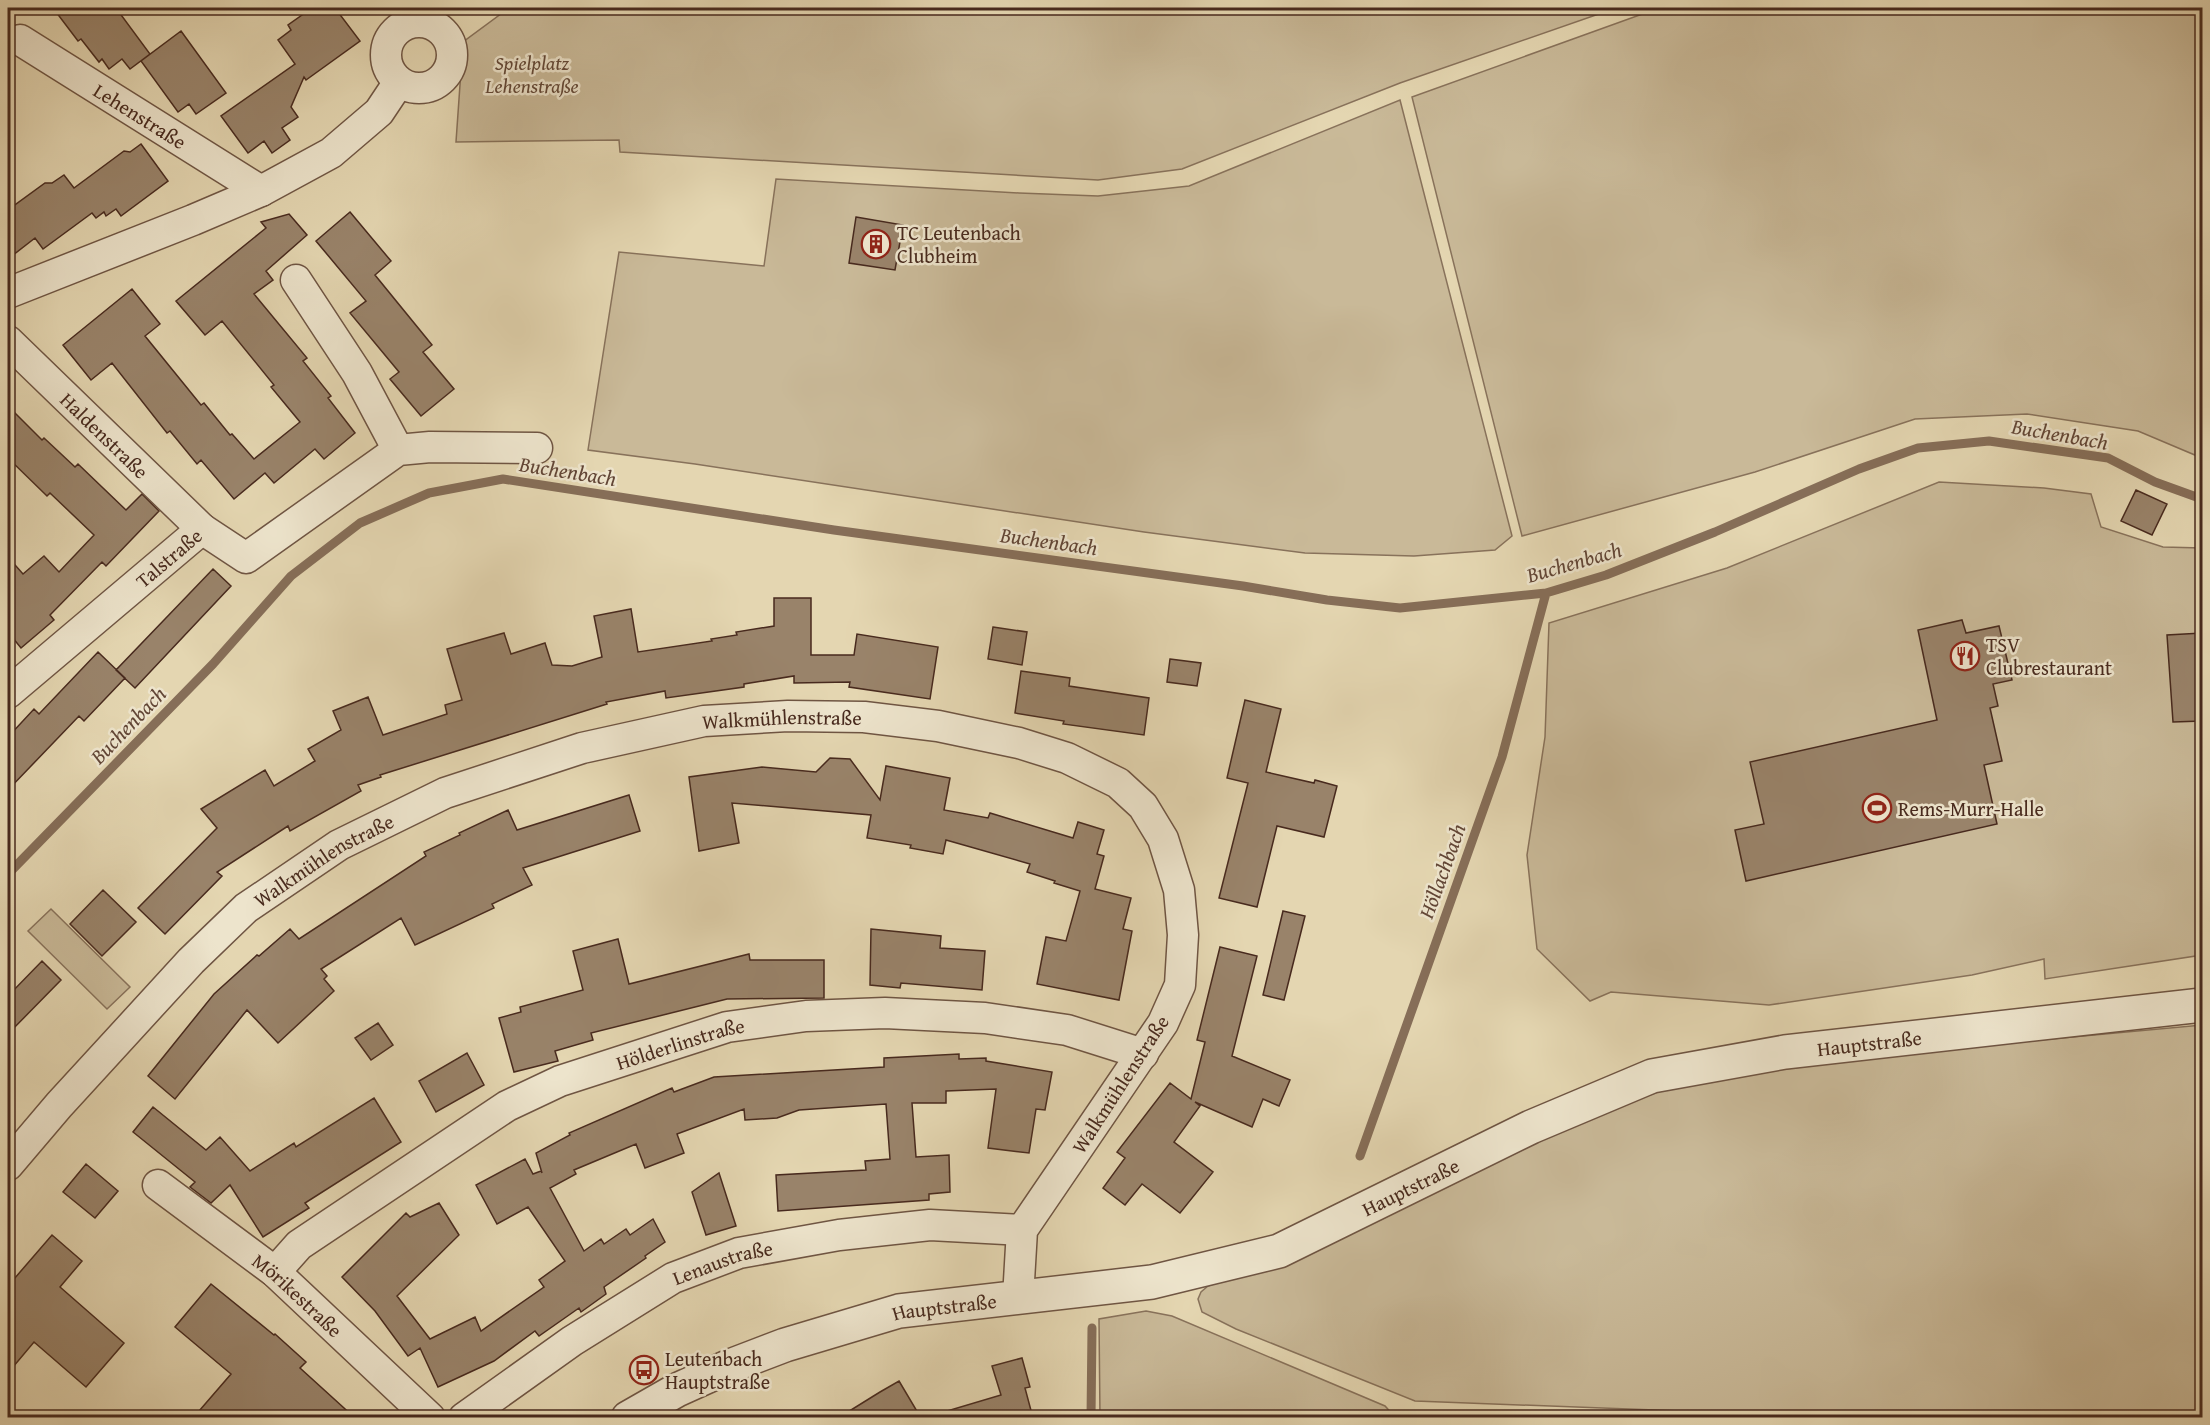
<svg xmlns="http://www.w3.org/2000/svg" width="2210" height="1425" viewBox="0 0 2210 1425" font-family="'Gentium Book Plus',serif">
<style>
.green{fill:#c9b998;stroke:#88725b;stroke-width:1.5}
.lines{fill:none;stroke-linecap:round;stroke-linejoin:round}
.stream{stroke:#866e58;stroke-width:9}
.building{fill:#99836a;stroke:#482a1e;stroke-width:1.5}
.minor-casing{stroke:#6f5543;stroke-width:33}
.tertiary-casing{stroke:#6f5543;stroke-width:36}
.minor{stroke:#ede4cc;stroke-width:30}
.tertiary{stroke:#ede4cc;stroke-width:33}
.labels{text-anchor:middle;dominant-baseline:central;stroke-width:5;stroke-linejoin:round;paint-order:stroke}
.park-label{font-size:20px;font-style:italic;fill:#624736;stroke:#ede4cc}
.street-label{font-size:20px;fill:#482a1e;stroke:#ede4cc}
.poi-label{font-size:20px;fill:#482a1e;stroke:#ede4cc;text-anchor:start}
.water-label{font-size:21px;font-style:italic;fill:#624636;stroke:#ede4cc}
</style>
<rect width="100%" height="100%" fill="#e4d6b1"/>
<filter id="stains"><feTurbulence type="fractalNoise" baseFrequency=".00333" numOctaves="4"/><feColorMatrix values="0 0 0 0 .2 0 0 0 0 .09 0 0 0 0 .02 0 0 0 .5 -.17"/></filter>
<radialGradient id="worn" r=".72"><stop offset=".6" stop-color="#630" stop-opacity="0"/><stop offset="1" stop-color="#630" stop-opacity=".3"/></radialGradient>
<path class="green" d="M509,8H1616L1400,83L1182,169L1098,180L620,152L619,140L456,142L463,42Z
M1659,8H2202V458L2138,431L2027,414L1915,419L1755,472L1522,536L1412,97Z
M1400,100L1512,536L1495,550L1414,556L1305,553L1144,532L695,464L588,450L619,252L764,266L776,179L1019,193L1098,196L1189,186Z
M1939,482L2044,488L2091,494L2101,527L2163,547L2202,548V955L2045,979L2044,959L1972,975L1769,1005L1611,992L1590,1001L1537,949L1527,855L1545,737L1549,623L1727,568Z
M51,909L130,987L107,1009L28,931Z
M2202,1025V1417L1713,1418L1707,1412L1415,1401L1236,1329L1202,1312L1198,1299L1201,1292L1208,1286L1290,1258L1512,1152L1610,1109L1661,1091L1723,1077L1941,1049Z
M1146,1311L1172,1316L1385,1406L1395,1417H1100L1099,1319Z"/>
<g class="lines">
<path class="stream" d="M8,874L213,664L291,576L360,523L429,493L503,479L834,530L1243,586L1327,600L1400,608L1546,593L1606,575L1715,532L1859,469L1918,448L1989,441L2108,458L2155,482L2202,499
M1360,1156L1502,757L1546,593
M1091,1418L1092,1328"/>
</g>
<path class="building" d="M53,8H116L150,54L130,69L122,59L109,69L102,59L99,62L81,39L78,41Z
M312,8H335L360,41L306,80L304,77L291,107L298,117L282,128L290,140L272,153L264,141L248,153L221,116L295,64L278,40L291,30L288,25Z
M181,31L226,93L196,114L189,104L178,112L141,61Z
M141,144L168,181L121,216L116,209L106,216L104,212L96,218L92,213L43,249L35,238L8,259V210L45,183H52L64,175L74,188L124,151L130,152Z
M350,212L391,261L375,275L432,345L423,352L454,389L421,416L390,379L399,372L350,313L366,301L316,241Z
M289,214L307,235L266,271L273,280L254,294L307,358L303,361L331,396L328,398L355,433L324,459L315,449L274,483L265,473L234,499L201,460L197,464L170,431L167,433L112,363L91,380L63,345L132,289L160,324L145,336L201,405L204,403L230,435L232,434L254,459L300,422L271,387L274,385L222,321L205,335L176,301L266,228L261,222Z
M856,217L903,225L895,270L849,263Z
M8,406L42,440L44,438L75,467L78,464L126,510L142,494L159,511L106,566L102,562L50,615L54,620L21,648L8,632V557L23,574L44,556L59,572L94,535L50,493L47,496L8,458Z
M2136,490L2167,504L2152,535L2121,521Z
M213,569L231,586L135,688L116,670Z
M774,598H811V655H854L857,634L938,647L930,699L849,687L850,682L794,683V676L744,684V687L666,698L665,691L606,702L607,704L380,775L381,777L358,785L361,791L290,831L288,826L217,872L222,876L165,934L138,908L217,828L201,809L265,770L274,786L315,761L308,749L341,730L333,711L368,697L383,735L447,714L445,705L462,700L447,649L504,633L511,654L545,643L552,665L572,666L602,657L594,616L631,609L638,652L712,641L711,639L737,635L736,632L774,626Z
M1962,620L1966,633L1999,626L2012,680L1993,684L1998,706L1990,708L2002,761L1984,765L1997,824L1746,881L1735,830L1764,824L1750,762L1937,720L1918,630Z
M993,627L1027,632L1022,665L988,659Z
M2202,633V721L2173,722L2167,635Z
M98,652L125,678L84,721L79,716L8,790V737L34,709L39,714Z
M1170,659L1201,663L1197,686L1167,682Z
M1021,671L1070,678L1069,686L1149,698L1144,735L1063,724L1064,721L1015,713Z
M1245,700L1281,709L1266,772L1314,783L1315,780L1337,786L1324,837L1277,826L1257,907L1219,898L1248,783L1227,778Z
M830,758L850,759L880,800L886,766L950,778L944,810L988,818L990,813L1073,838L1078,822L1104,830L1097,854L1104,856L1095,889L1131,898L1123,929L1132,931L1119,1000L1037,984L1046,937L1066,941L1080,891L1054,883L1055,881L1027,872L1030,864L946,840L943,854L910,848L911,845L867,838L871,815L732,803L739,843L699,851L689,777L762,767L816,772Z
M629,795L640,831L523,868L532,885L492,904L494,908L415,945L401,918L321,969L327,976L324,979L334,991L278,1043L247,1010L175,1099L148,1076L214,994L257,955L259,956L290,929L299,939L426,856L424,852L460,835L459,833L508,810L517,830Z
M103,890L136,922L102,956L70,924Z
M1283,911L1305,916L1284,1000L1263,995Z
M871,929L941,936L940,948L985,951L982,990L901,983L900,988L870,985Z
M618,939L629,984L749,954L750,960H824V998L727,999L591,1033L593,1040L555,1051L558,1061L514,1072L499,1018L521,1012L520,1007L583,990L573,951Z
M1220,947L1257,956L1232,1056L1290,1080L1279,1106L1263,1099L1252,1127L1195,1102L1200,1106L1174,1142L1213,1172L1180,1213L1142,1184L1125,1205L1103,1188L1125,1158L1117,1152L1170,1083L1191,1099L1205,1042L1197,1040Z
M42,961L61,980L8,1034V996Z
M378,1023L393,1045L371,1060L355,1038Z
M467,1053L484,1085L436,1112L419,1081Z
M959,1054V1059L986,1058V1061L1052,1072L1045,1110L1036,1109L1029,1153L988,1148L996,1089L946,1091V1103H912L916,1157L949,1155L950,1192L929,1194V1200L778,1211L776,1175L866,1170L865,1161L890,1159L886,1104L799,1110L777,1118L745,1120L744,1109L677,1134L684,1153L645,1168L636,1144L574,1170L576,1174L550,1188L584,1251L601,1239L604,1244L626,1229L630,1235L653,1219L665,1242L645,1256L646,1258L604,1287L606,1294L581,1312L579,1308L539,1336L535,1331L494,1361L438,1387L420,1348L408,1356L375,1311L342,1277L406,1213L410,1217L439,1203L459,1235L397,1296L430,1339L475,1317L481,1331L544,1287L539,1280L565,1261L528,1207L497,1224L476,1185L525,1159L533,1174L541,1171L542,1173L536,1153L570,1135L569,1133L672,1088L674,1092L714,1077L884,1067V1058Z
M374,1098L401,1142L305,1203L309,1208L263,1237L230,1185L211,1203L190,1187L195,1182L133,1132L153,1107L206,1150L220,1137L250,1171L294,1143L296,1147Z
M86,1164L118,1191L95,1218L63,1192Z
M719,1173L736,1226L706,1235L692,1192Z
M52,1235L82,1261L60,1287L124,1343L86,1387L34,1342L8,1373V1286Z
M211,1284L274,1335L275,1334L306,1362L300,1368L355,1418H193L231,1374L175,1327Z
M1022,1358L1030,1387L1025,1388L1033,1418H948L947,1411L1001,1395L992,1366Z
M899,1381L921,1418H838L880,1392Z"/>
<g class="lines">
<g class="minor-casing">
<g id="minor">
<circle cx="419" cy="55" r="33"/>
<path id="s1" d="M20,40L261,191"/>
<path d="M296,280L357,373L398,450"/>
<path d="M8,293L193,220L261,191L331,153L379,112L399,82"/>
<path id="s2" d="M8,341L202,529"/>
<path id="s3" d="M8,693L202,529L246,558L398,450L430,447L537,448"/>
<path id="s4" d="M8,1165L59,1105L191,961L246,908L339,845L445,793L582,748L704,721L788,716L864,717L938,726L1019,743L1067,758L1118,783L1143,806L1163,839L1179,890L1183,935L1180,985L1163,1023L1022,1230L1018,1298"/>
<path id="s5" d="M158,1185L275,1272L430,1418"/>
<path id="s6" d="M275,1272L299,1245L507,1106L560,1081L727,1027L806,1016L885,1013L985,1018L1067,1030L1143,1054"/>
<path id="s7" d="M464,1418L572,1341L673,1278L739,1253L839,1235L930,1225L1022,1230"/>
</g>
</g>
<g class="tertiary-casing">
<g id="tertiary">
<path id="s8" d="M628,1418L677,1390L730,1366L785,1345L899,1311L1152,1282L1279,1251L1531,1127L1652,1076L1785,1052L2202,1005"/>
</g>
</g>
<use href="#minor" class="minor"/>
<use href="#tertiary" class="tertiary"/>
</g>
<defs>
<g id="building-ring" transform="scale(1.5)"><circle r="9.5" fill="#ede4cc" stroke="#8f2418" stroke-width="1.5"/><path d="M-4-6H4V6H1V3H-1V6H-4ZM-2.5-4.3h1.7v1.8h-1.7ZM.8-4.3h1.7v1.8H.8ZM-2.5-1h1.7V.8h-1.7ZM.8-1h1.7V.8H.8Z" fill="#8f2418"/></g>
<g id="restaurant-ring" transform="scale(1.5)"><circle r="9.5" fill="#ede4cc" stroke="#8f2418" stroke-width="1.5"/><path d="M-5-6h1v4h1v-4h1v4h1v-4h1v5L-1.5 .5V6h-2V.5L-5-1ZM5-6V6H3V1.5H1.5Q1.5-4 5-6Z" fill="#8f2418"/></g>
<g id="stadium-ring" transform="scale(1.5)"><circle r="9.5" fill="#ede4cc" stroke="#8f2418" stroke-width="1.5"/><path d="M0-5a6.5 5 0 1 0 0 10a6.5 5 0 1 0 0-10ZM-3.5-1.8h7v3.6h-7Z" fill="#8f2418"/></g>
<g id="bus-ring" transform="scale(1.5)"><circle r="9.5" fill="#ede4cc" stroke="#8f2418" stroke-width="1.5"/><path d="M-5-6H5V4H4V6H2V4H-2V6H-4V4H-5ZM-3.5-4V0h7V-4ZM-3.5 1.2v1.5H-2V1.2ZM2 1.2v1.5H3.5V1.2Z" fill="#8f2418"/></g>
</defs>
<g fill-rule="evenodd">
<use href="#building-ring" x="876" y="244"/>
<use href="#restaurant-ring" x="1965" y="656"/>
<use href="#stadium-ring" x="1877" y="808"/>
<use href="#bus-ring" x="644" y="1370"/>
</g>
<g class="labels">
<g class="park-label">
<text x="532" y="62">Spielplatz<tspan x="532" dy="23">Lehenstraße</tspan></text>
</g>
<g class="street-label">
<text stroke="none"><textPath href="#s1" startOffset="142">Lehenstraße</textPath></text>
<text stroke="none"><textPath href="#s2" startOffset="135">Haldenstraße</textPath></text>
<text stroke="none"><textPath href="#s3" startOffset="210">Talstraße</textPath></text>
<text stroke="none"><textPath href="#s4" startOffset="928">Walkmühlenstraße</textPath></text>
<text stroke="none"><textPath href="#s4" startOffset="442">Walkmühlenstraße</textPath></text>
<text stroke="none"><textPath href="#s8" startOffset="1310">Hauptstraße</textPath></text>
<text stroke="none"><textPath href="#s6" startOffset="471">Hölderlinstraße</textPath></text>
<text transform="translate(1120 1084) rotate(-57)">Walkmühlenstraße</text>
<text stroke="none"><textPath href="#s8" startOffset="824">Hauptstraße</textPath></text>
<text stroke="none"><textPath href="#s7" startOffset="304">Lenaustraße</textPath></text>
<text stroke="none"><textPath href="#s5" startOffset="178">Mörikestraße</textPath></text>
<text stroke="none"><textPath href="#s8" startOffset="338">Hauptstraße</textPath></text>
</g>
<g class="poi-label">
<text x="897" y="232">TC Leutenbach<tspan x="897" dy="23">Clubheim</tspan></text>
<text x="1986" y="644">TSV<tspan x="1986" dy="23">Clubrestaurant</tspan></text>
<text x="1898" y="808">Rems-Murr-Halle</text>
<text x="665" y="1358">Leutenbach<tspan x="665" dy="23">Hauptstraße</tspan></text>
</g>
<g class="water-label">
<text transform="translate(2060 434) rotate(10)">Buchenbach</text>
<text transform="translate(568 471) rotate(9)">Buchenbach</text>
<text transform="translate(1049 541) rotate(8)">Buchenbach</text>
<text transform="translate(1574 562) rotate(-16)">Buchenbach</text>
<text transform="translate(128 725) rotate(-46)">Buchenbach</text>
<text transform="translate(1442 871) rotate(-70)">Höllachbach</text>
</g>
</g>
<rect width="2210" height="1425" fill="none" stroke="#e4d6b1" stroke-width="30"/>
<rect x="9" y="9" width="2192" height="1407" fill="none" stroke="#482a1e" stroke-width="3"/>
<rect x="15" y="15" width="2180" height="1395" fill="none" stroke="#482a1e" stroke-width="1.5"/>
<rect width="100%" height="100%" filter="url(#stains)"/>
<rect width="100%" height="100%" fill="url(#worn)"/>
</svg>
